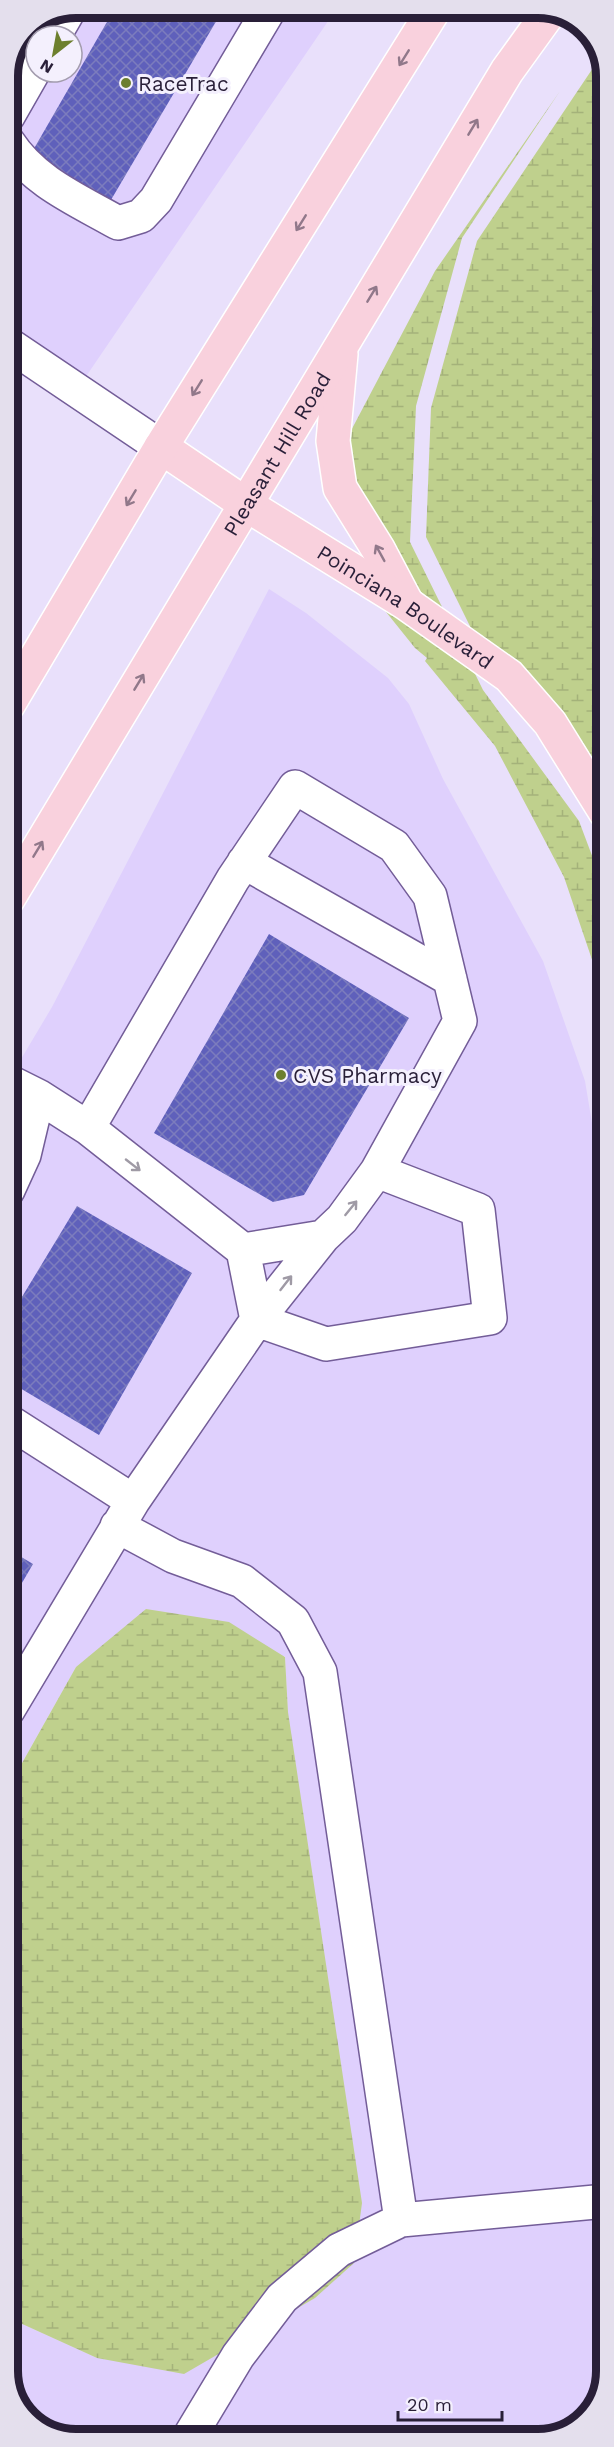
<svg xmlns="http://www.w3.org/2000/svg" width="614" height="2447" viewBox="0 0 614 2447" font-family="'Work Sans',sans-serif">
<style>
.built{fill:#dfd0fd;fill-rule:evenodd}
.wetland{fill:url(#wetland-marsh)}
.building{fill:url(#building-cross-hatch)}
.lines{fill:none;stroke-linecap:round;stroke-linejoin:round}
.minor-casing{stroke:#735d98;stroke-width:36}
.major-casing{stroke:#fff;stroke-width:36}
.minor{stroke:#fff;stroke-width:33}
.major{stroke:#f9d1dd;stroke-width:33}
.oneway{stroke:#91788a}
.oneway2{stroke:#9f9aa5}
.poi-dot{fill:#6d7f2e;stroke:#f4f0fd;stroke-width:2}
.labels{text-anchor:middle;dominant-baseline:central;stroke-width:6;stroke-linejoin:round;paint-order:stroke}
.poi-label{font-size:21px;fill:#291f38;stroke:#f4f0fd;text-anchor:start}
.street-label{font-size:21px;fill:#291f38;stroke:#f4f0fd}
.rim{fill:none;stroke:#291f38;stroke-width:8}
</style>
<defs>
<pattern id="wetland-marsh" width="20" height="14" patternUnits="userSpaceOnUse" patternTransform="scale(1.5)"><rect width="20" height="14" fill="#bfd08d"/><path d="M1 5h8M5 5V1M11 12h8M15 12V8" fill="none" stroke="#a4b27a"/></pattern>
<pattern id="building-cross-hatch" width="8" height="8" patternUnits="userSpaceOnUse" patternTransform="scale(1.5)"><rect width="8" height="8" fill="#5f60bb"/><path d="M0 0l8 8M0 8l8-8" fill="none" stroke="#7c7cbd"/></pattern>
</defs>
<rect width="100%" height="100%" fill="#e9e0fb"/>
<path class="built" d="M76,8H337L72,397L8,345V75L28,27ZM36,36H72V72H36Z
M269,589L306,613L388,678L409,704L443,779L543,961L585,1081L601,1177L606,1216V2372L590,2416L551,2438L67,2439L28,2420L9,2384V2318L97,2358L288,1712L285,1656L76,1667L8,1788V1081L52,1007Z"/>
<path class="wetland" d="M601,56L605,63L606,846L593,811L497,681L426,537L431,408L477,241Z
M560,91L462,238L416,406L410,542L483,690L579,821L606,893V1001L564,877L495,746L425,661L427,658L415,648L374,597L345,442L435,271Z
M146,1609L229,1622L285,1657L288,1712L362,2203L354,2263L315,2298L184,2374L97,2358L9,2318L8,1788L76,1667Z"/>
<path class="building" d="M115,8H224L108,205L28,159Z
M269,934L409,1018L304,1195L273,1202L154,1133Z
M77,1206L192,1273L99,1435L8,1381V1320Z
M8,1549L33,1564L8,1607Z"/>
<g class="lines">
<g class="minor-casing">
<path id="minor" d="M54,36L69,10
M8,116L36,67
M8,142C34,182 78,200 118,223L141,216L156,200L270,8
M8,344L161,447
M244,862L450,979
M8,1081L38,1096L88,1128L243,1250L257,1320L323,1237
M88,1128L233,879L295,787L394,846L430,896L460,1021L377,1171L342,1219L323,1237L243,1250
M8,1190L24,1155L38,1096
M8,1421L133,1501
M117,1526L173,1556L242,1581L293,1621L320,1672L401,2220
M8,1710L133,1501L257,1320L326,1344L490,1318L478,1210L377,1171
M188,2439L238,2356L282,2298L339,2250L401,2220L606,2201"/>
</g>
<g class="major-casing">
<g id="major">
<path d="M341,354L333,441L340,488L378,549L406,602"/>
<path id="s1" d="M161,447L247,505L407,604L509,676L550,723L606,813"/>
<path d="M8,705L161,447L435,8"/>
<path id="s2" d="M8,899L507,71L551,10"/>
</g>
</g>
<use href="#minor" class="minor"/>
<use href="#major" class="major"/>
</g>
<defs><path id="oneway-shaft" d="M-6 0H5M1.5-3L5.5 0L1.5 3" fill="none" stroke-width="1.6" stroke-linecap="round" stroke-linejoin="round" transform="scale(1.5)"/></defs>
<g class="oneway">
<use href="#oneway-shaft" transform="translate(404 58) rotate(122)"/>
<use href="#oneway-shaft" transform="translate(473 127) rotate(-59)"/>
<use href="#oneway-shaft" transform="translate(301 223) rotate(122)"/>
<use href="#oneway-shaft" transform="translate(372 294) rotate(-59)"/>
<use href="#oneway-shaft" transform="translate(197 388) rotate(122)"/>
<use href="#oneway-shaft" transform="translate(131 498) rotate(121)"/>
<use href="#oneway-shaft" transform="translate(380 553) rotate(-119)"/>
<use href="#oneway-shaft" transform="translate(139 682) rotate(-59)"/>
<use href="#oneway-shaft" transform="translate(38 849) rotate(-59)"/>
</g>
<g class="oneway2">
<use href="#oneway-shaft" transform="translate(133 1165) rotate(38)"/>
<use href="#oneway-shaft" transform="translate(351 1208) rotate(-51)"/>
<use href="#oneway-shaft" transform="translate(286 1283) rotate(-52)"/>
</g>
<g class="poi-dot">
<circle cx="126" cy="83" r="6"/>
<circle cx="281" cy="1075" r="6"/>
</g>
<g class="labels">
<g class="poi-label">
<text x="138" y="83">RaceTrac</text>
<text x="293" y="1075">CVS Pharmacy</text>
</g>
<g class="street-label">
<text stroke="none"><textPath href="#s2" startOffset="520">Pleasant Hill Road</textPath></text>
<text stroke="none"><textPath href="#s1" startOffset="292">Poinciana Boulevard</textPath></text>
</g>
</g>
<path d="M0 0H614V2447H0ZM76 18H538A58 58 0 0 1 596 76V2371A58 58 0 0 1 538 2429H76A58 58 0 0 1 18 2371V76A58 58 0 0 1 76 18Z" fill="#e4dfed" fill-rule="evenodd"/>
<path class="rim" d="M76 18H538A58 58 0 0 1 596 76V2371A58 58 0 0 1 538 2429H76A58 58 0 0 1 18 2371V76A58 58 0 0 1 76 18Z"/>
<g transform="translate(54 54) rotate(211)"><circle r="28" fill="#f4f0fd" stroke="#a39cae" stroke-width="1.5"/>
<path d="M0-4.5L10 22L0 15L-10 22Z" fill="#6d7f2e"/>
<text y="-9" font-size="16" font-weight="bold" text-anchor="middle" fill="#291f38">N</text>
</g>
<path d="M398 2411v9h104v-9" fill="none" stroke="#291f38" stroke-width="3"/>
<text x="407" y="2411" font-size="18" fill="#291f38" stroke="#f4f0fd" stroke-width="4.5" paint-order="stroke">20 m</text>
</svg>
